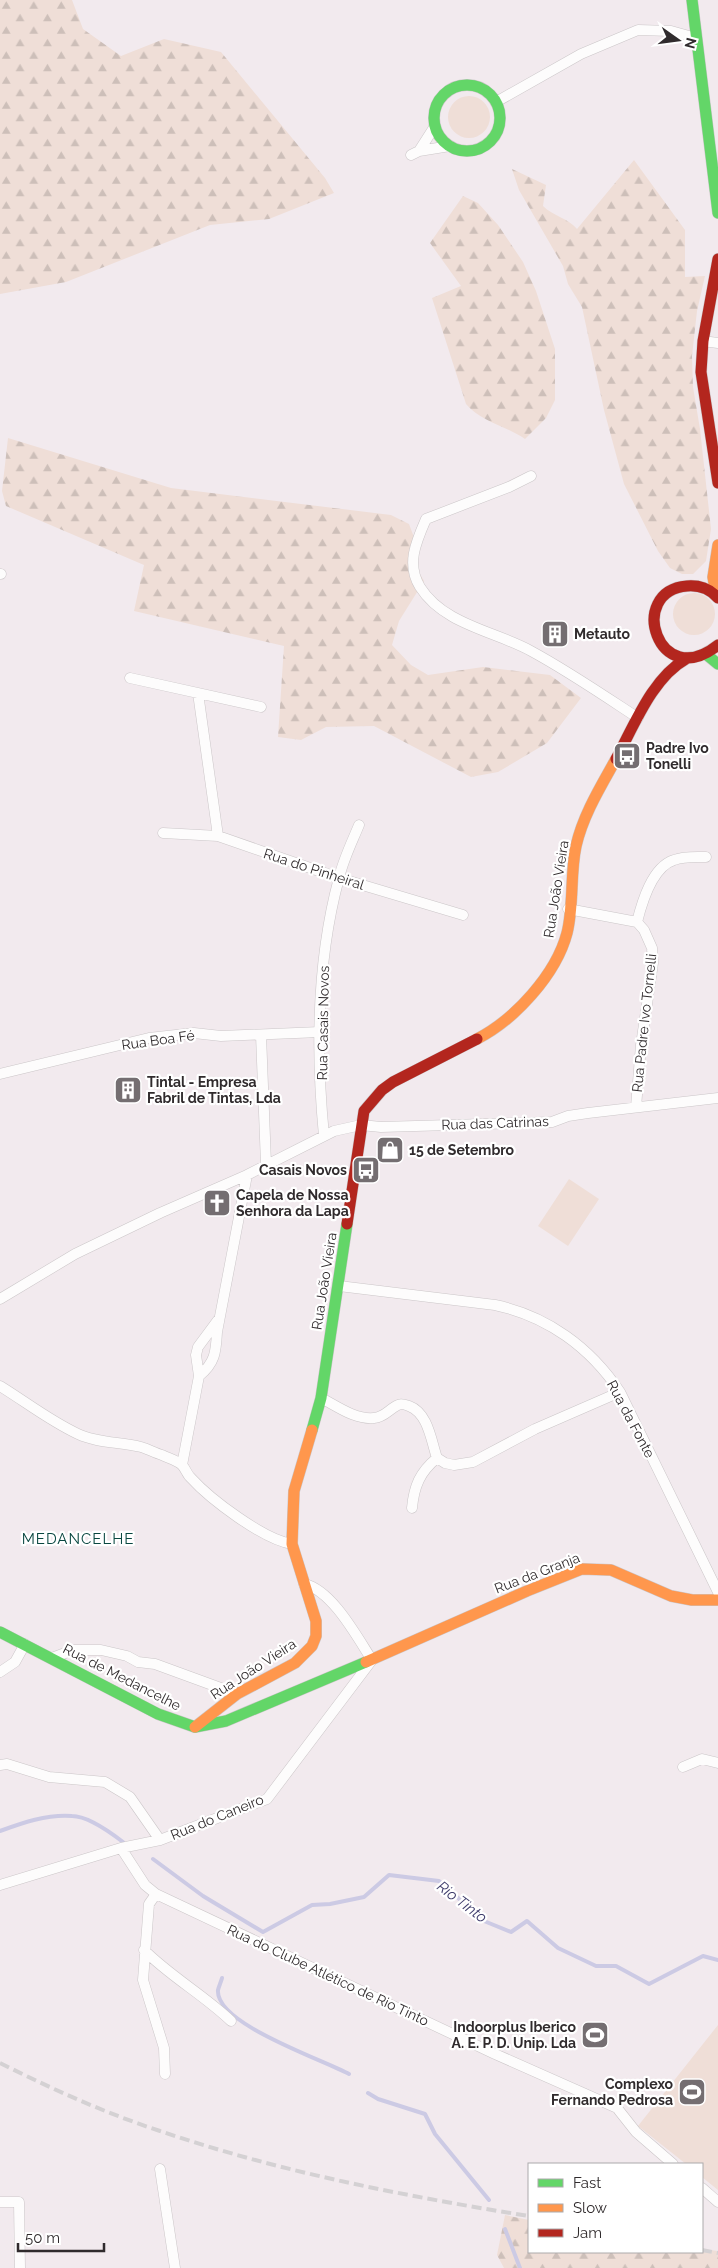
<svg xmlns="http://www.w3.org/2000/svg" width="718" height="2268" viewBox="0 0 718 2268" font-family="Raleway,sans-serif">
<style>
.green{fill:#efded7}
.forest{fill:url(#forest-firs)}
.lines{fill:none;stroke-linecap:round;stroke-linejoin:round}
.stream{stroke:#cccae4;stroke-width:4}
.street-casing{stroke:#cbc6c8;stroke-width:11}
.fast-casing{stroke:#cbc6c8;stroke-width:12}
.slow-casing{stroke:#cbc6c8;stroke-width:12}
.jam-casing{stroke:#cbc6c8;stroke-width:12}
.street{stroke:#fdfcfc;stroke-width:10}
.fast{stroke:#63d668;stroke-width:11}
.slow{stroke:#ff974d;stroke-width:11}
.jam{stroke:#b3261e;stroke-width:11}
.rail{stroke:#d4d1d3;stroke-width:4;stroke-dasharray:10 5;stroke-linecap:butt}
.labels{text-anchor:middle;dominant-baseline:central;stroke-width:4.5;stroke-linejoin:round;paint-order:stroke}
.poi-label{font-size:14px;font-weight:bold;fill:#302b2d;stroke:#fff;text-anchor:start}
.street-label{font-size:14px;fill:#302b2d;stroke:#fff}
.neighbourhood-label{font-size:15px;letter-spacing:1px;fill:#094740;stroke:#fff}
.water-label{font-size:15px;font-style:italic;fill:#403e6d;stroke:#fff}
</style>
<defs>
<pattern id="forest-firs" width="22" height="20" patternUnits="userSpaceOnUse" patternTransform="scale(1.25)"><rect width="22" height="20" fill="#efded7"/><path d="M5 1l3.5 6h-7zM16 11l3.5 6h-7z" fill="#cdbfb9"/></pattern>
</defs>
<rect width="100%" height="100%" fill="#f2eaee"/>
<path class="green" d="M448 117a21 21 0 1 1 42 0a21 21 0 1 1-42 0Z
M673 614a21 21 0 1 1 42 0a21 21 0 1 1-42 0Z
M569,1179L599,1199L568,1246L538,1226Z
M718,2025V2190L702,2177V2164H686L638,2126Z"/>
<path class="forest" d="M0,0H72L83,29L121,56L164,39L221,52L325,178L334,193L269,219L210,225L66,282L0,294Z
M634,160L685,230V277L705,276L697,311L692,356L693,387L700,429L711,529L706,561L693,574H682L670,568L658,551L624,484L604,410L582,307L568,284L563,266L519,190L512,169L546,185L543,206C553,216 568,218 577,229Z
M463,196L478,203L498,225L523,262L536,291L555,349V400L546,418L525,439C506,426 480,421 466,404L432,298L461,286L430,243Z
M8,438L171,488L391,515L409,524L418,548L414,564L424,581L399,621L392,645L411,665L428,675L483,667L550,675L581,698L547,743L498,772L471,777L374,726L326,727L301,740L278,737L284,646L134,611L144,565L6,506L2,491Z
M505,2215L529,2220V2252H702V2249L718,2251V2268H504L497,2255Z"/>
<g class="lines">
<path class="stream" d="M0,1831C22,1823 47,1814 72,1816C88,1816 110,1832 123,1842
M153,1859L203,1896L263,1932L312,1905L330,1904L364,1897L389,1875L439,1881L484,1921L511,1932L527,1921L558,1948L596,1966H616L649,1984L703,1956L718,1960
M222,1978C221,1982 219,1986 218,1990C215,2024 324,2060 349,2074
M368,2093L378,2099L425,2114L435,2134L489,2200
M505,2229L520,2268"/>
<g class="street-casing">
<path id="street" d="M496,102L581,54L638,30L671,31L696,38
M419,151L435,126
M411,155L419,151L450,146
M703,341L718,343
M531,476L509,487L426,519C416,542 406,564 420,587C444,625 495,631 531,651C568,671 603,695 638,718
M0,574H1
M130,678L261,707
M198,693L218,836
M163,833L218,836L339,878L463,915
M568,909L637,922L644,930L652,948L653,963L641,1045L636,1107
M637,922C642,902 652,867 674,860C684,856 696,857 706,857
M261,1035L266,1164
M0,1074L149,1038L194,1033L221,1036L320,1032
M324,1136C316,1053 317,959 339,878C343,860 352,842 359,825
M339,1286L495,1305C547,1316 590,1347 620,1392L718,1592
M0,1299L75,1254L160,1213L247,1175L334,1131L361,1125L381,1127L552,1122L568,1116L588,1113L718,1098
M199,1376C215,1363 216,1352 217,1332L247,1175
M0,1386C26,1402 50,1421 78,1434C97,1443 120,1442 141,1447C148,1449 155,1453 162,1455C168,1458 178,1461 182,1465C186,1469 187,1475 191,1478C210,1499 264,1540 292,1544
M321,1398C337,1406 355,1420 374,1418C385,1417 389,1409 398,1405C401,1403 406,1405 409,1406C428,1413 431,1440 437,1458L445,1463L454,1465L473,1462L535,1429L620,1392
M182,1465L199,1376L196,1355L198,1347L218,1320
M412,1508C414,1486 420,1472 437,1458
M52,1658L73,1650H101L127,1656L138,1662L155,1664L237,1694
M0,1672L15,1662L25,1644
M0,1765L7,1764L49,1777L105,1782L130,1797L160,1840
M683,1767L702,1759L718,1763
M121,1848L145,1885L156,1894L495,2054L617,2108L636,2132L673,2164
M0,1885L121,1848L160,1840L267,1799L372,1660C357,1637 332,1590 304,1584
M156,1894L149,1904L143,1980L164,2048L165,2074
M144,1950C171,1977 204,1995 231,2021
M160,2169L175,2268
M702,2188L718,2202
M0,2202H19L20,2268"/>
</g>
<g class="fast-casing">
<path id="fast" d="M692,0L718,213
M434 118a33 33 0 1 1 66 0a33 33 0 1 1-66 0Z
M707,655L718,664
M312,1430L321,1398L347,1224
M0,1632L158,1714L195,1727L226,1721L366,1662"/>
</g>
<g class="slow-casing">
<path id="slow" d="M716,595L713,577L718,545
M477,1039C514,1020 556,975 567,933C574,905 570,874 576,846C583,815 601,786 616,759
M366,1662L527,1591L582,1569L611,1570L671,1596L692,1600H718
M195,1727L237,1694L295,1663L312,1646L316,1636V1621L292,1544L294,1491L312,1430"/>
</g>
<g class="jam-casing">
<path id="jam" d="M718,259L703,341L701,372L718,483
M718,598C710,589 699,585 687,586C626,591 658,693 718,645
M616,759C634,726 652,678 686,659
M347,1224L364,1111L382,1090L393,1082L477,1039"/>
</g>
<use href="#street" class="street"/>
<use href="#fast" class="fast"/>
<use href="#slow" class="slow"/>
<use href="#jam" class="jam"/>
<path class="rail" d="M0,2063C52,2089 105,2113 160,2131C280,2172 404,2196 529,2216
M702,2250L718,2253"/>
</g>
<defs>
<g id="building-square" transform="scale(1.4375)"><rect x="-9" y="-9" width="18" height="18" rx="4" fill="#746e71" stroke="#fff"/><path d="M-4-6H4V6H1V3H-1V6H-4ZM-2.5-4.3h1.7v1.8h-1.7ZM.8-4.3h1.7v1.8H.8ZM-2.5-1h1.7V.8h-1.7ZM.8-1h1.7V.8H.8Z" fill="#fff"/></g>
<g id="bus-square" transform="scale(1.4375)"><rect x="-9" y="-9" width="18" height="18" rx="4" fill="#746e71" stroke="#fff"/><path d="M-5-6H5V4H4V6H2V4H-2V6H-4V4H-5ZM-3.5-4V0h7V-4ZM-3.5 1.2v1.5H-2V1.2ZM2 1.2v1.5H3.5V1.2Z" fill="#fff"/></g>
<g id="shop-square" transform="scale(1.4375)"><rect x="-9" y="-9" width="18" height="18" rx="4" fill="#746e71" stroke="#fff"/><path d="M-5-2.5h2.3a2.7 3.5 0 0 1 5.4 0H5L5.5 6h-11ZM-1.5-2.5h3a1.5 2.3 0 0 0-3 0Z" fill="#fff"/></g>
<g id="church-square" transform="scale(1.4375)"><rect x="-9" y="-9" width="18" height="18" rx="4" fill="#746e71" stroke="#fff"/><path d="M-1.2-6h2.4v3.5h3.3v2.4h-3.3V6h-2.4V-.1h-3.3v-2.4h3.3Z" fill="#fff"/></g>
<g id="stadium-square" transform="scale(1.4375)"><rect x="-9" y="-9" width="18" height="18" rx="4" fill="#746e71" stroke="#fff"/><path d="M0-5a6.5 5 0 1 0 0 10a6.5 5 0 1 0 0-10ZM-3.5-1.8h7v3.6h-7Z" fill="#fff"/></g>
</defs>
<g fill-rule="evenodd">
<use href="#building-square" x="555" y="634"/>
<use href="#bus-square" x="627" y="756"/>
<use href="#building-square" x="128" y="1090"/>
<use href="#shop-square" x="390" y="1150"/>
<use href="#bus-square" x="366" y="1170"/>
<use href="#church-square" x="217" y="1203"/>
<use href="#stadium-square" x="595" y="2035"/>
<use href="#stadium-square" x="692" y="2092"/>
</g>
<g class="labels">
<g class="poi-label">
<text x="574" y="634">Metauto</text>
<text x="646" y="748">Padre Ivo<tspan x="646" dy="16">Tonelli</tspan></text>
<text x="147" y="1082">Tintal - Empresa<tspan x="147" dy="16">Fabril de Tintas, Lda</tspan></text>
<text x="409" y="1150">15 de Setembro</text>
<text x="347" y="1170" text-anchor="end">Casais Novos</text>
<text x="236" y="1195">Capela de Nossa<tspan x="236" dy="16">Senhora da Lapa</tspan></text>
<text x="576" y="2027" text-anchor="end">Indoorplus Iberico<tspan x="576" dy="16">A. E. P. D. Unip. Lda</tspan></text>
<text x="673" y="2084" text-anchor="end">Complexo<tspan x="673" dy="16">Fernando Pedrosa</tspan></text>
</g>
<g class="street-label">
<text transform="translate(314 869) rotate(18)">Rua do Pinheiral</text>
<text transform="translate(556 889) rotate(-81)">Rua João Vieira</text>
<text transform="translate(323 1023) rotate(-89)">Rua Casais Novos</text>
<text transform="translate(644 1023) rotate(-84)">Rua Padre Ivo Tornelli</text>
<text transform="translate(158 1040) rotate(-8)">Rua Boa Fé</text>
<text transform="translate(495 1123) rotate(-2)">Rua das Catrinas</text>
<text transform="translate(324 1281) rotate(-81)">Rua João Vieira</text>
<text transform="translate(631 1419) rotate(62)">Rua da Fonte</text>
<text transform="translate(537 1573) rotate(-21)">Rua da Granja</text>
<text transform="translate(253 1669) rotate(-33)">Rua João Vieira</text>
<text transform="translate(122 1677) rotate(27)">Rua de Medancelhe</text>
<text transform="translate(217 1817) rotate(-22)">Rua do Caneiro</text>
<text transform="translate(328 1975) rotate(25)">Rua do Clube Atlético de Rio Tinto</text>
</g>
<g class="neighbourhood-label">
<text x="78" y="1539">MEDANCELHE</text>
</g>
<g class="water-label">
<text transform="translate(462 1902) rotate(37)">Rio Tinto</text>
</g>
</g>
<rect x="528" y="2163" width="175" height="90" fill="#ffffff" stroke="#acaaab"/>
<rect x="538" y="2179" width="25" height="8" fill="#63d668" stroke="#acaaab"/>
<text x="573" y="2188" font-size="15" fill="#302b2d">Fast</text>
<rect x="538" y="2204" width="25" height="8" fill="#ff974d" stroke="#acaaab"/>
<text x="573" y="2213" font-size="15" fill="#302b2d">Slow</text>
<rect x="538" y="2229" width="25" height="8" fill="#b3261e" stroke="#acaaab"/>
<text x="573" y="2238" font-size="15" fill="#302b2d">Jam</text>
<g transform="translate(678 40) rotate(104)" stroke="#ffffff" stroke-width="4" paint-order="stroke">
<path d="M0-4L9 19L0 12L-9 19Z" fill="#302b2d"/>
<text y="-8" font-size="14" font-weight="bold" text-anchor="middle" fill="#302b2d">N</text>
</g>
<path d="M18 2243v8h86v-8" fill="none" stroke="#302b2d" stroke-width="2.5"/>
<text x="25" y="2243" font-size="15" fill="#302b2d" stroke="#ffffff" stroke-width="4" paint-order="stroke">50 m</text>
</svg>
